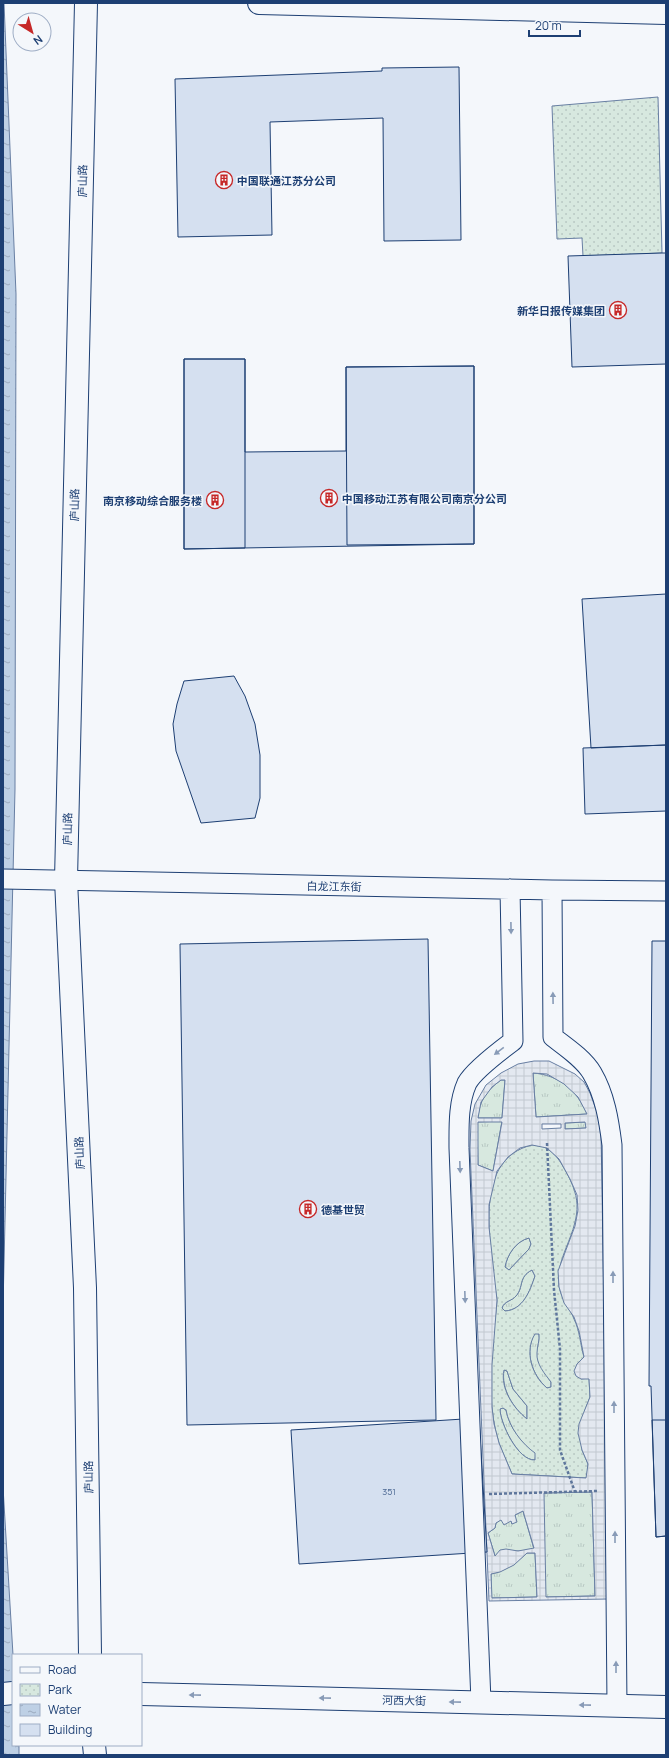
<svg xmlns="http://www.w3.org/2000/svg" width="669" height="1758" viewBox="0 0 669 1758" font-family="Manrope,'Noto Sans SC',sans-serif">
<style>
.grass{fill:url(#grass-tufts);stroke:#687fa3}
.park{fill:url(#park-dots);stroke:#687fa3;fill-rule:evenodd}
.plaza{fill:url(#plaza-grid);stroke:#687fa3;fill-rule:evenodd}
.water{fill:url(#water-ripples);stroke:#687fa3}
.building{fill:#d5e0f0;stroke:#1d3f73}
.lines{fill:none;stroke-linecap:round;stroke-linejoin:round}
.minor-casing{stroke:#1d3f73;stroke-width:21}
.major-casing{stroke:#1d3f73;stroke-width:24}
.path{stroke:#5e769c;stroke-width:2.5;stroke-dasharray:3 2;stroke-linecap:butt}
.minor{stroke:#f4f7fb;stroke-width:19}
.major{stroke:#f4f7fb;stroke-width:22}
.oneway{fill:#889bb7}
.labels{text-anchor:middle;dominant-baseline:central;stroke-width:3;stroke-linejoin:round;paint-order:stroke}
.number-label{font-size:9px;fill:#4b6792}
.poi-label{font-size:11px;font-weight:bold;fill:#1d3f73;stroke:#f4f7fb;text-anchor:start}
.street-label{font-size:11px;fill:#1d3f73;stroke:#f4f7fb}
</style>
<defs>
<pattern id="grass-tufts" width="24" height="20" patternUnits="userSpaceOnUse"><rect width="24" height="20" fill="#d7e8df"/><path d="M3 7l-1-3M5 7V3M7 7l1-3M15 17l-1-3M17 17v-4M19 17l1-3" fill="none" stroke="#b8c8c3"/></pattern>
<pattern id="park-dots" width="8" height="8" patternUnits="userSpaceOnUse"><rect width="8" height="8" fill="#d7e8df"/><path d="M2 2h.1M6 6h.1" fill="none" stroke="#b8c8c3" stroke-width="1.8" stroke-linecap="round"/></pattern>
<pattern id="plaza-grid" width="8" height="8" patternUnits="userSpaceOnUse"><rect width="8" height="8" fill="#e3e8f0"/><path d="M0 4h8M4 0v8" fill="none" stroke="#c2c8d1"/></pattern>
<pattern id="water-ripples" width="26" height="14" patternUnits="userSpaceOnUse"><rect width="26" height="14" fill="#bed0e5"/><path d="M2 4q2-2 4 0t4 0M15 11q2-2 4 0t4 0" fill="none" stroke="#9aaabe"/></pattern>
</defs>
<rect width="100%" height="100%" fill="#f4f7fb"/>
<path class="grass" d="M533,1073C559,1075 577,1090 587,1114L536,1117Z
M501,1080H505L502,1118H478C479,1101 487,1090 501,1080Z
M502,1121L493,1171L478,1165L477,1122Z
M586,1122V1128L565,1129V1123Z
M529,1238L531,1244L529,1249L509,1270L505,1267C507,1255 516,1241 529,1238Z
M532,1270L535,1276C530,1291 523,1310 505,1311L502,1308C504,1301 512,1301 516,1296C524,1287 518,1277 532,1270Z
M535,1333L539,1334C540,1340 538,1342 538,1347C537,1355 546,1376 551,1382V1387L547,1388C532,1375 524,1352 535,1333Z
M504,1370L507,1371L513,1389L527,1406V1419C513,1408 501,1389 504,1370Z
M503,1408L506,1410C509,1427 522,1444 536,1453L535,1460C518,1461 500,1423 500,1409Z
M592,1492L595,1596L545,1597L543,1493Z
M523,1511L534,1549L527,1551H513L495,1556L488,1533L495,1528L496,1523L501,1519L512,1521V1524L515,1515Z
M527,1553H535L537,1597L491,1598V1574C505,1571 516,1563 527,1553Z"/>
<path class="park" d="M658,97L662,253L583,256L582,238L557,239L552,106Z
M532,1145C544,1144 554,1152 561,1163C582,1198 581,1211 566,1248C561,1261 557,1273 559,1286C561,1299 570,1308 574,1319C580,1331 580,1344 584,1357L577,1364L581,1379L589,1378L590,1397L585,1410L582,1450L588,1464L587,1478L512,1474C508,1464 503,1454 499,1443C489,1412 490,1376 492,1344C493,1330 496,1316 497,1301C497,1294 494,1287 494,1280C490,1237 474,1159 532,1145ZM529,1238L531,1244L529,1249L509,1270L505,1267C507,1255 516,1241 529,1238ZM532,1270L535,1276C530,1291 523,1310 505,1311L502,1308C504,1301 512,1301 516,1296C524,1287 518,1277 532,1270ZM535,1334H539C540,1341 537,1346 537,1353C536,1364 545,1374 551,1382V1387L547,1388C532,1376 524,1351 535,1334ZM504,1370L507,1371L513,1389L527,1406V1419C513,1408 500,1388 504,1370ZM503,1408L506,1410C509,1427 522,1444 535,1453V1460C518,1461 500,1423 500,1409Z"/>
<path class="plaza" d="M534,1061H549L575,1074L584,1082L590,1093L599,1118L601,1132L609,1599L489,1601L470,1149L471,1121L475,1104L486,1085L501,1073L518,1064ZM533,1073L547,1074L564,1084L578,1097L587,1114L536,1117ZM501,1080H505L502,1118H478L481,1102L492,1087ZM478,1122H502L493,1171L478,1165ZM585,1122L586,1128L565,1129V1123ZM542,1124H561V1128L542,1129ZM532,1145L547,1148L559,1159L570,1179L577,1195L578,1210L575,1226L558,1271L559,1287L564,1303L574,1317L579,1331L584,1357L577,1364L574,1371L576,1376L581,1379H589L590,1397L579,1424L578,1433L582,1450L588,1464L586,1478L512,1474L499,1443L494,1424L492,1407V1365L497,1300L489,1227V1205L497,1171L508,1157L520,1148ZM592,1492L595,1596L546,1597L544,1493ZM523,1511L534,1548L518,1551L506,1549L500,1550L495,1556L488,1533L495,1528L496,1523L501,1520L504,1525L511,1521L512,1524L517,1522L515,1515ZM527,1553H535L537,1597L492,1598L491,1574L500,1572L514,1565Z"/>
<path class="water" d="M3,3H4L16,294L15,789L3,1307Z
M3,1487L13,1655V1745H19V1755H3Z"/>
<path class="building" d="M459,67L461,240L384,241L383,118L270,122L272,235L178,237L175,79L382,71V68Z
M662,253H666V364L572,367L568,256Z
M184,359H245V548L184,549Z
M184,359H245V452L346,451V367L474,366V544L184,549Z
M474,366V544L347,545L346,367Z
M666,594V745L591,748L582,599Z
M234,676L245,696L255,724L260,755V798L255,818L201,823L176,751L173,724L177,704L184,681Z
M666,745V811L585,814L583,748Z
M428,939L436,1420L187,1425L180,944Z
M652,941H666V1536L656,1537L651,1386H649Z
M479,1418L487,1552L299,1564L291,1430Z
M652,1420H666V1536L656,1537Z"/>
<g class="lines">
<g class="minor-casing">
<path id="minor" d="M3,879L552,890L666,891
M552,890L553,1037C566,1047 584,1059 592,1073C605,1095 609,1121 612,1145L617,1706
M481,1702L459,1148C459,1127 458,1103 467,1083C474,1070 501,1050 513,1041L510,889"/>
</g>
<g class="major-casing">
<path id="major" d="M86,3L66,880L85,1288L90,1655
M259,3L666,13
M3,1694L13,1693
M141,1694L666,1707
M94,1745L95,1755"/>
</g>
<path class="path" d="M547,1143L554,1290L560,1349V1450L575,1492
M489,1494L598,1491"/>
<use href="#minor" class="minor"/>
<use href="#major" class="major"/>
</g>
<defs><path id="oneway-solid" d="M-6-.8H1V-3.2L6.5 0L1 3.2V.8H-6Z"/></defs>
<g class="oneway">
<use href="#oneway-solid" transform="translate(511 928) rotate(89)"/>
<use href="#oneway-solid" transform="translate(553 998) rotate(-91)"/>
<use href="#oneway-solid" transform="translate(499 1051) rotate(143)"/>
<use href="#oneway-solid" transform="translate(460 1167) rotate(88)"/>
<use href="#oneway-solid" transform="translate(613 1277) rotate(-90)"/>
<use href="#oneway-solid" transform="translate(465 1297) rotate(88)"/>
<use href="#oneway-solid" transform="translate(614 1407) rotate(-90)"/>
<use href="#oneway-solid" transform="translate(615 1537) rotate(-90)"/>
<use href="#oneway-solid" transform="translate(616 1667) rotate(-90)"/>
<use href="#oneway-solid" transform="translate(195 1695) rotate(-179)"/>
<use href="#oneway-solid" transform="translate(325 1698) rotate(-179)"/>
<use href="#oneway-solid" transform="translate(455 1702) rotate(-179)"/>
<use href="#oneway-solid" transform="translate(585 1705) rotate(-179)"/>
</g>
<defs>
<g id="building-ring" transform="scale(0.9)"><circle r="9.5" fill="#f4f7fb" stroke="#c62828" stroke-width="1.5"/><path d="M-4-6H4V6H1V3H-1V6H-4ZM-2.5-4.3h1.7v1.8h-1.7ZM.8-4.3h1.7v1.8H.8ZM-2.5-1h1.7V.8h-1.7ZM.8-1h1.7V.8H.8Z" fill="#c62828"/></g>
</defs>
<g fill-rule="evenodd">
<use href="#building-ring" x="224" y="180"/>
<use href="#building-ring" x="618" y="310"/>
<use href="#building-ring" x="329" y="498"/>
<use href="#building-ring" x="215" y="500"/>
<use href="#building-ring" x="308" y="1209"/>
</g>
<g class="labels">
<g class="number-label">
<text x="389" y="1491">351</text>
</g>
<g class="poi-label">
<text x="237" y="180">中国联通江苏分公司</text>
<text x="605" y="310" text-anchor="end">新华日报传媒集团</text>
<text x="342" y="498">中国移动江苏有限公司南京分公司</text>
<text x="202" y="500" text-anchor="end">南京移动综合服务楼</text>
<text x="321" y="1209">德基世贸</text>
</g>
<g class="street-label">
<text transform="translate(82 181) rotate(-89)">庐山路</text>
<text transform="translate(74 505) rotate(-89)">庐山路</text>
<text transform="translate(67 829) rotate(-89)">庐山路</text>
<text transform="translate(334 886) rotate(1)">白龙江东街</text>
<text transform="translate(79 1153) rotate(-93)">庐山路</text>
<text transform="translate(88 1477) rotate(-91)">庐山路</text>
<text transform="translate(404 1700) rotate(1)">河西大街</text>
</g>
</g>
<rect width="669" height="1758" fill="none" stroke="#1d3f73" stroke-width="8"/>
<rect x="12" y="1654" width="130" height="92" fill="#f4f7fb" stroke="#9eadc5"/>
<rect x="20" y="1667" width="20" height="6" fill="#f4f7fb" stroke="#9eadc5"/>
<text x="48" y="1674" font-size="12" fill="#1d3f73">Road</text>
<rect x="20" y="1684" width="20" height="12" fill="url(#park-dots)" stroke="#9eadc5"/>
<text x="48" y="1694" font-size="12" fill="#1d3f73">Park</text>
<rect x="20" y="1704" width="20" height="12" fill="url(#water-ripples)" stroke="#9eadc5"/>
<text x="48" y="1714" font-size="12" fill="#1d3f73">Water</text>
<rect x="20" y="1724" width="20" height="12" fill="#d5e0f0" stroke="#9eadc5"/>
<text x="48" y="1734" font-size="12" fill="#1d3f73">Building</text>
<g transform="translate(32 32) rotate(143)"><circle r="19" fill="#f4f7fb" stroke="#9eadc5"/>
<path d="M0-3L7 15L0 10L-7 15Z" fill="#c62828"/>
<text y="-6" font-size="11" font-weight="bold" text-anchor="middle" fill="#1d3f73">N</text>
</g>
<path d="M529 30v6h51v-6" fill="none" stroke="#1d3f73" stroke-width="2"/>
<text x="535" y="30" font-size="12" fill="#1d3f73" stroke="#f4f7fb" stroke-width="3" paint-order="stroke">20 m</text>
</svg>
